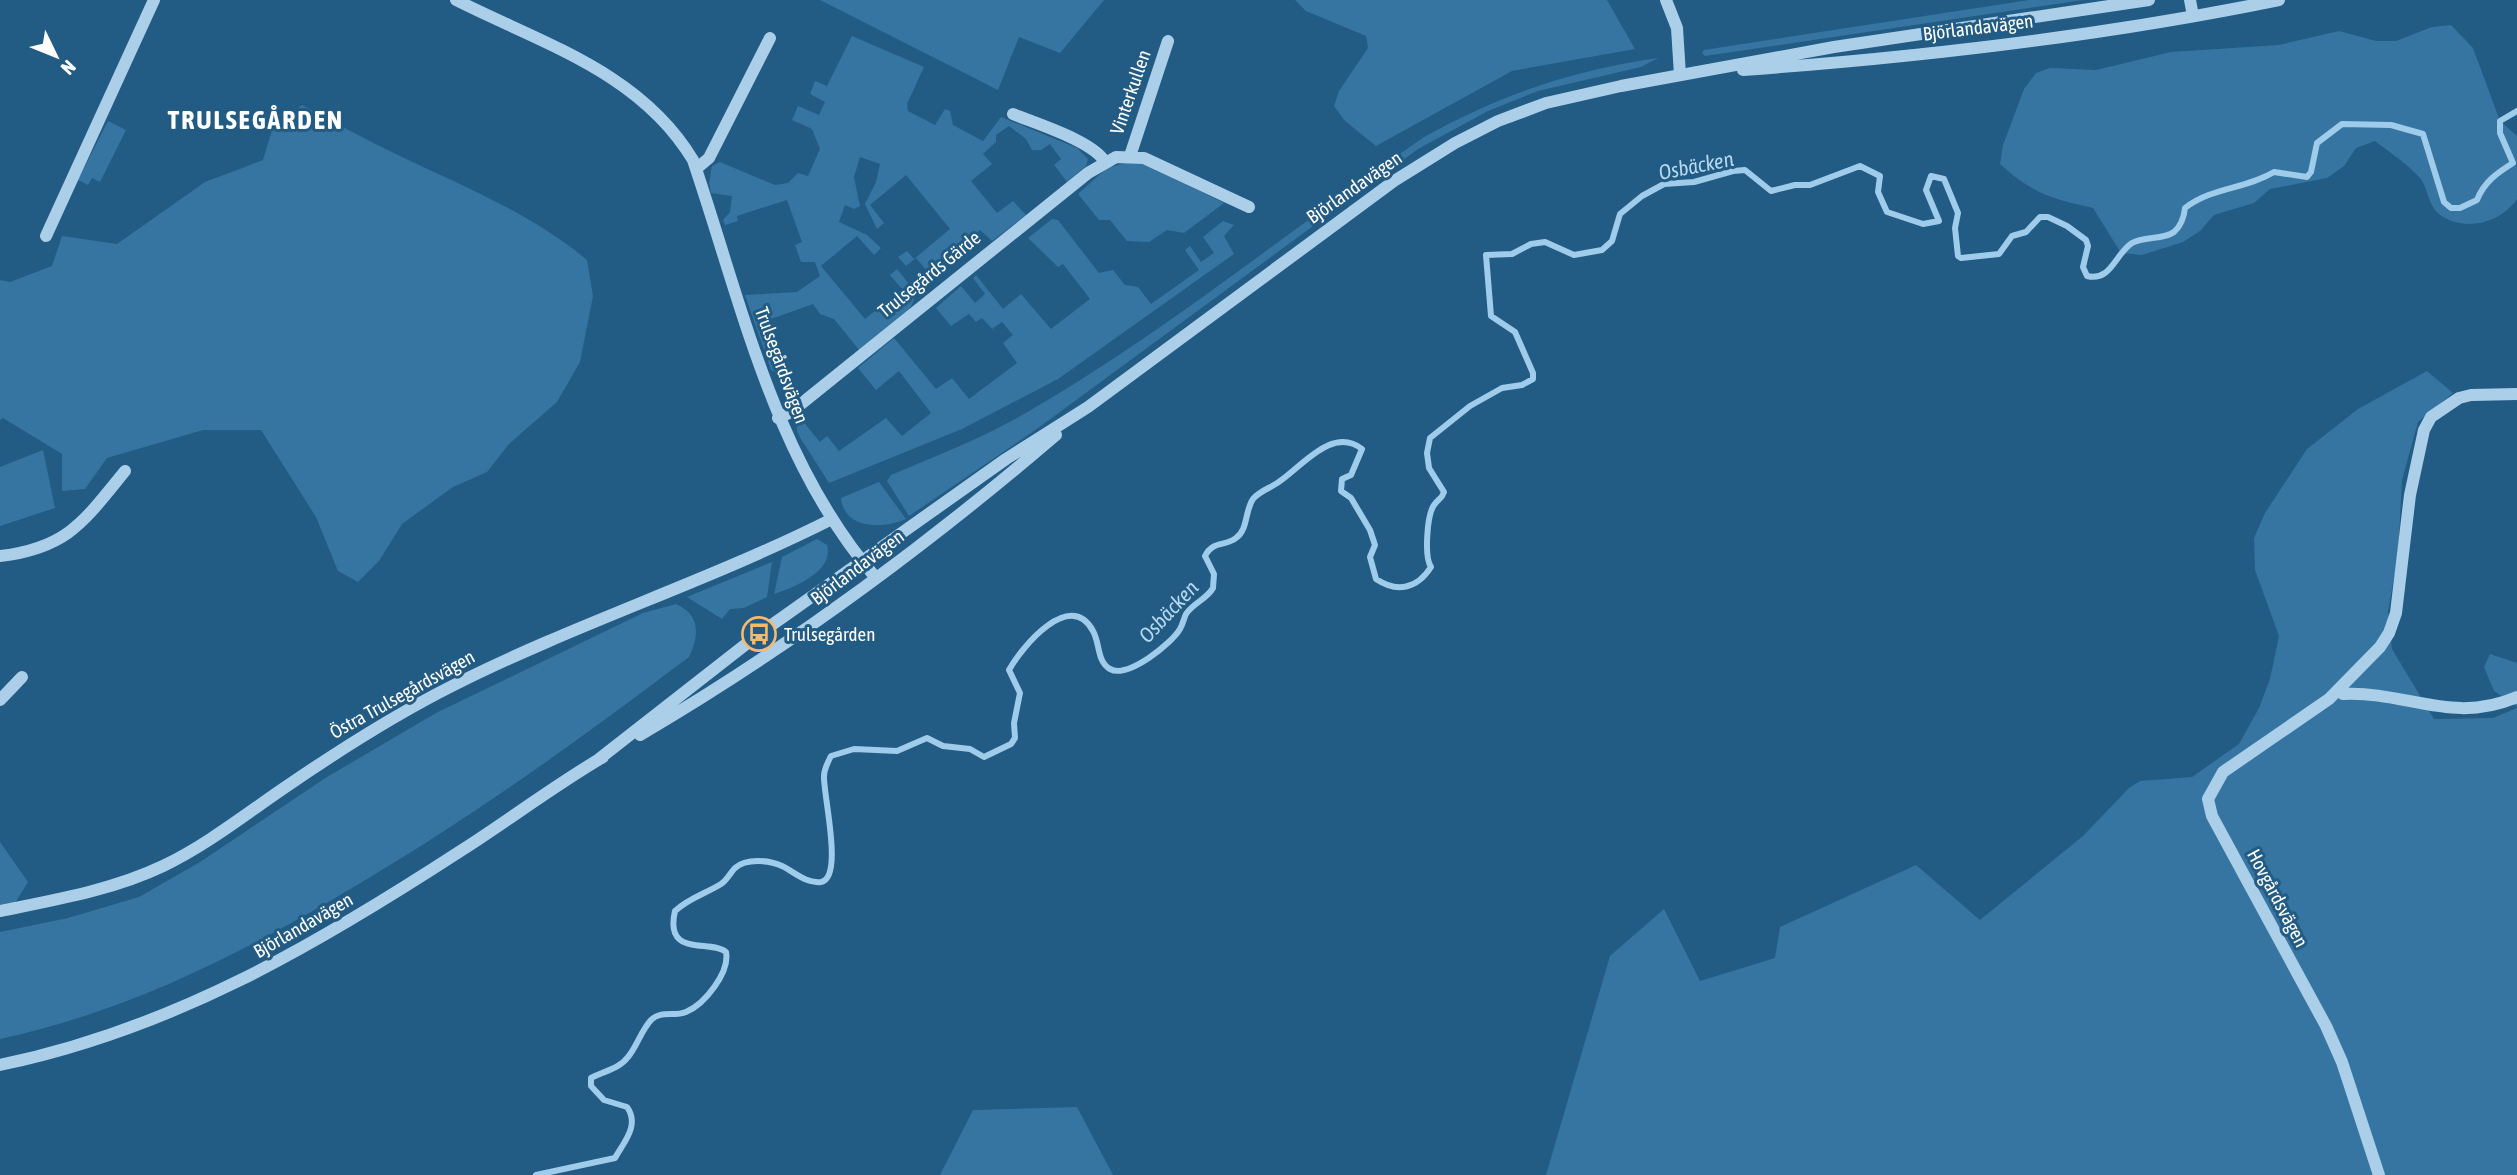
<svg xmlns="http://www.w3.org/2000/svg" width="2517" height="1175" viewBox="0 0 2517 1175" font-family="'Asap Condensed',sans-serif">
<style>
.green{fill:#3675a1}
.lines{fill:none;stroke-linecap:round;stroke-linejoin:round}
.stream{stroke:#9fccea;stroke-width:6}
.minor{stroke:#abcfe9;stroke-width:12}
.labels{text-anchor:middle;dominant-baseline:central;stroke-width:6;stroke-linejoin:round;paint-order:stroke}
.street-label{font-size:19px;fill:#fff;stroke:#225b84}
.poi-label{font-size:19px;fill:#fff;stroke:#225b84;text-anchor:start}
.water-label{font-size:21px;font-style:italic;fill:#b6d9f0;stroke:#225b84}
.district-label{font-size:26px;font-weight:bold;letter-spacing:2px;fill:#fff;stroke:#225b84}
</style>
<rect width="100%" height="100%" fill="#225b84"/>
<path class="green" d="M820,0H1104L1060,53L1019,37L998,90Z
M1295,0H1607L1635,49L1512,71L1376,146L1345,121L1334,106L1339,91L1368,48L1366,36L1306,11Z
M2029,0H2083L1705,56L1702,53L1704,50Z
M2451,25L2473,48L2500,121L2517,136V199C2501,223 2464,233 2439,214C2427,204 2428,185 2418,176C2406,163 2389,152 2375,141L2356,148L2344,166L2327,178L2270,189L2254,203L2214,215L2200,231L2183,242L2142,255L2121,253L2093,208C2051,199 2032,193 2000,164L2003,145L2024,89L2036,73L2050,68L2096,70L2171,52L2279,45L2339,31L2376,41H2396L2432,27Z
M852,36L924,67L907,104L908,111L935,125L945,109L950,111L953,125L983,141L1001,117L1077,148L1088,159L1086,166L1067,182L1054,165L1061,159L1050,144L1041,150H1032L1026,139L1009,126L996,135V142L983,154L992,164L971,181L997,213L1013,201L1026,215L992,241L980,230L928,272L916,258L906,266L898,257L907,251L914,259L950,229L906,175L870,205L884,223L877,229L865,204L876,182L880,164L860,157L854,177L860,206L854,209L845,205L839,222L867,235L881,248L874,255L857,236L821,266L865,319L902,289L890,275L897,269L915,291C917,315 877,337 860,351L834,319L820,314L813,304L771,319L786,377L771,370L745,295L797,292L820,276L815,262H801L795,245L802,242L787,200L737,216L738,221L725,225L723,220L730,212L732,196L711,193L709,183L712,166L720,162L775,185L788,183L798,173L808,176L820,149L812,129L792,120L798,106L819,115L825,102L810,94L815,81L827,86Z
M1658,58L1641,67L1538,91L1488,111L1418,149L1034,431L909,516L887,481L891,475C934,457 977,440 1017,418C1160,337 1289,230 1424,137C1502,94 1570,71 1658,58Z
M302,105C334,122 366,140 398,155C464,187 531,213 587,260L593,296L580,362L557,402L509,444L487,472L453,487L402,524L379,561L358,582L338,571L316,517L261,430H203L107,458L85,489L62,491V454L3,418L0,420V280L10,282L52,266L62,236L117,244L205,182L263,160L273,127Z
M108,121L126,130L100,182L92,178L88,185L78,180Z
M1129,162H1141L1224,203L1184,233L1167,230L1149,242L1127,241L1110,220H1099L1078,194L1107,168Z
M1052,219L1058,220L1099,273L1113,270L1125,285L1138,287L1151,304L1199,270L1185,250L1190,246L1201,262L1214,253L1203,237L1223,221L1234,225L1224,236L1234,254L1058,379L962,429L829,483L801,439L797,431V419L803,413L807,418L805,424L820,442L827,436L839,451L886,418L902,436L931,413L899,371L876,390L858,368L894,338L936,389L952,378L969,399L1017,363L1003,343L1013,335L1002,322L992,329L982,318L976,322L969,314L951,326L936,308L961,286L975,303L985,294L973,278L976,275L1003,309L1021,294L1051,329L1090,299L1063,264L1058,267L1028,238Z
M2427,371L2453,393L2418,422L2402,480L2398,556L2388,611L2392,649L2434,719L2493,718L2517,708V1175H1546L1610,956L1664,909L1700,981L1775,958L1780,927L1916,865L1980,920L2083,836L2129,788L2140,781L2192,777L2239,744L2259,708L2270,679L2279,636L2255,570L2254,538L2265,513L2307,449L2358,409Z
M43,450L55,508L0,526V467Z
M879,482L906,519C884,529 844,530 841,498Z
M817,539L827,545C835,571 793,588 774,594L782,557Z
M772,562L767,597L744,608L730,609L722,619L687,597Z
M676,604C701,615 699,636 689,657C574,744 460,826 335,898C229,960 121,1013 0,1039V932L68,918L139,897L200,862L327,777L436,713L643,613Z
M2490,654L2517,663V707L2494,691L2484,667Z
M0,842L28,882L15,903L0,906Z
M1077,1107L1113,1175H940L973,1110Z"/>
<g class="lines">
<path class="stream" d="M536,1175L615,1158C624,1142 640,1125 627,1107L604,1100L591,1086V1078C604,1071 619,1069 628,1057C637,1046 641,1031 651,1020C661,1010 674,1017 686,1012C705,1004 730,972 726,952C710,939 664,958 675,911C689,898 705,894 721,884C727,880 730,873 735,868C746,858 769,860 782,866C793,871 806,884 821,882C844,878 823,794 824,776C824,769 828,762 831,756L854,749L897,751L927,738L943,746L970,749L984,757L1011,744L1015,738L1014,723L1020,693L1009,670C1021,648 1070,588 1093,631C1100,643 1097,662 1110,669C1128,679 1172,643 1180,629C1183,624 1184,618 1186,614C1193,603 1207,599 1213,588L1214,574L1205,556C1213,540 1225,547 1236,538C1248,530 1245,510 1253,499C1259,491 1273,487 1280,481C1303,465 1333,426 1362,449L1351,475L1342,479L1341,491L1351,498L1370,530L1375,545L1370,557L1376,579C1397,593 1417,589 1431,567C1424,557 1427,515 1434,505C1438,499 1442,499 1444,492L1429,468L1427,453L1430,438L1470,406L1502,388L1522,385L1533,379V373L1515,332L1491,316L1486,255L1512,254L1531,244L1545,242L1574,255L1602,250L1612,241L1620,214L1642,196L1664,184L1694,182L1733,171L1745,170L1771,191L1795,185H1810L1860,166L1880,176L1878,192L1887,212L1923,224L1939,221L1926,190L1931,176L1944,179L1958,213L1955,228L1958,256L1961,258L1999,254L2012,236L2026,232L2040,217H2048L2067,226L2086,240L2088,246L2083,267L2087,276C2111,282 2115,254 2132,243C2144,236 2163,240 2174,232C2182,225 2184,217 2185,208C2212,187 2246,189 2274,172L2307,177L2311,172L2317,143L2342,124L2391,125L2423,134L2444,202L2451,208H2460L2477,200C2484,182 2497,173 2513,163L2500,133V121L2517,111"/>
<path class="minor" d="M456,0C543,44 640,72 693,160C742,304 774,460 876,578
M1666,0L1677,28L1680,75
M2190,0L2193,16
M1743,70C1922,57 2103,36 2279,0
M1013,114C1037,124 1093,141 1105,162
M1130,156L1168,41
M696,169L709,158L770,38
M46,236L154,0
M778,418L791,412L1088,173L1116,157L1144,158L1249,207
M0,556C68,548 84,521 125,471
M2338,690L2343,694C2407,691 2452,725 2517,697
M0,700L22,677
M640,735C787,649 926,546 1056,435
M599,759L759,634L1006,459L1088,407L1394,181L1455,143L1498,121L1546,103L1621,86L1834,47L2149,0
M0,911C54,900 113,890 163,866C207,845 247,813 287,786C341,749 396,714 454,685C577,623 709,581 832,519
M0,1065C173,1029 316,945 462,850C509,820 555,785 603,757
M2379,1175L2342,1062L2326,1026L2212,816L2208,799L2223,772L2329,699L2380,647L2389,633L2396,613L2410,495L2424,430L2431,417L2459,398L2471,395L2517,394"/>
</g>
<defs>
<g id="bus-ring" transform="scale(1.75)"><circle r="9.5" fill="#225b84" stroke="#f4ba6d" stroke-width="1.5"/><path d="M-5-6H5V4H4V6H2V4H-2V6H-4V4H-5ZM-3.5-4V0h7V-4ZM-3.5 1.2v1.5H-2V1.2ZM2 1.2v1.5H3.5V1.2Z" fill="#f4ba6d"/></g>
</defs>
<g fill-rule="evenodd">
<use href="#bus-ring" x="759" y="634"/>
</g>
<g class="labels">
<g class="street-label">
<text transform="translate(1978 27) rotate(-7)">Björlandavägen</text>
<text transform="translate(1130 92) rotate(-71)">Vinterkullen</text>
<text transform="translate(1354 187) rotate(-35)">Björlandavägen</text>
<text transform="translate(929 274) rotate(-39)">Trulsegårds Gärde</text>
<text transform="translate(782 365) rotate(70)">Trulsegårdsvägen</text>
<text transform="translate(857 567) rotate(-37)">Björlandavägen</text>
<text transform="translate(402 694) rotate(-29)">Östra Trulsegårdsvägen</text>
<text transform="translate(2278 898) rotate(62)">Hovgårdsvägen</text>
<text transform="translate(303 925) rotate(-30)">Björlandavägen</text>
</g>
<g class="poi-label">
<text x="784" y="634">Trulsegården</text>
</g>
<g class="water-label">
<text transform="translate(1696 165) rotate(-11)">Osbäcken</text>
<text transform="translate(1168 611) rotate(-47)">Osbäcken</text>
</g>
<g class="district-label">
<text x="256" y="120">TRULSEGÅRDEN</text>
</g>
</g>
<g transform="translate(56 56) rotate(133)" stroke="#225b84" stroke-width="5" paint-order="stroke">
<path d="M0-5L12 26L0 18L-12 26Z" fill="#ffffff"/>
<text y="-10" font-size="19" font-weight="bold" text-anchor="middle" fill="#ffffff">N</text>
</g>
</svg>
